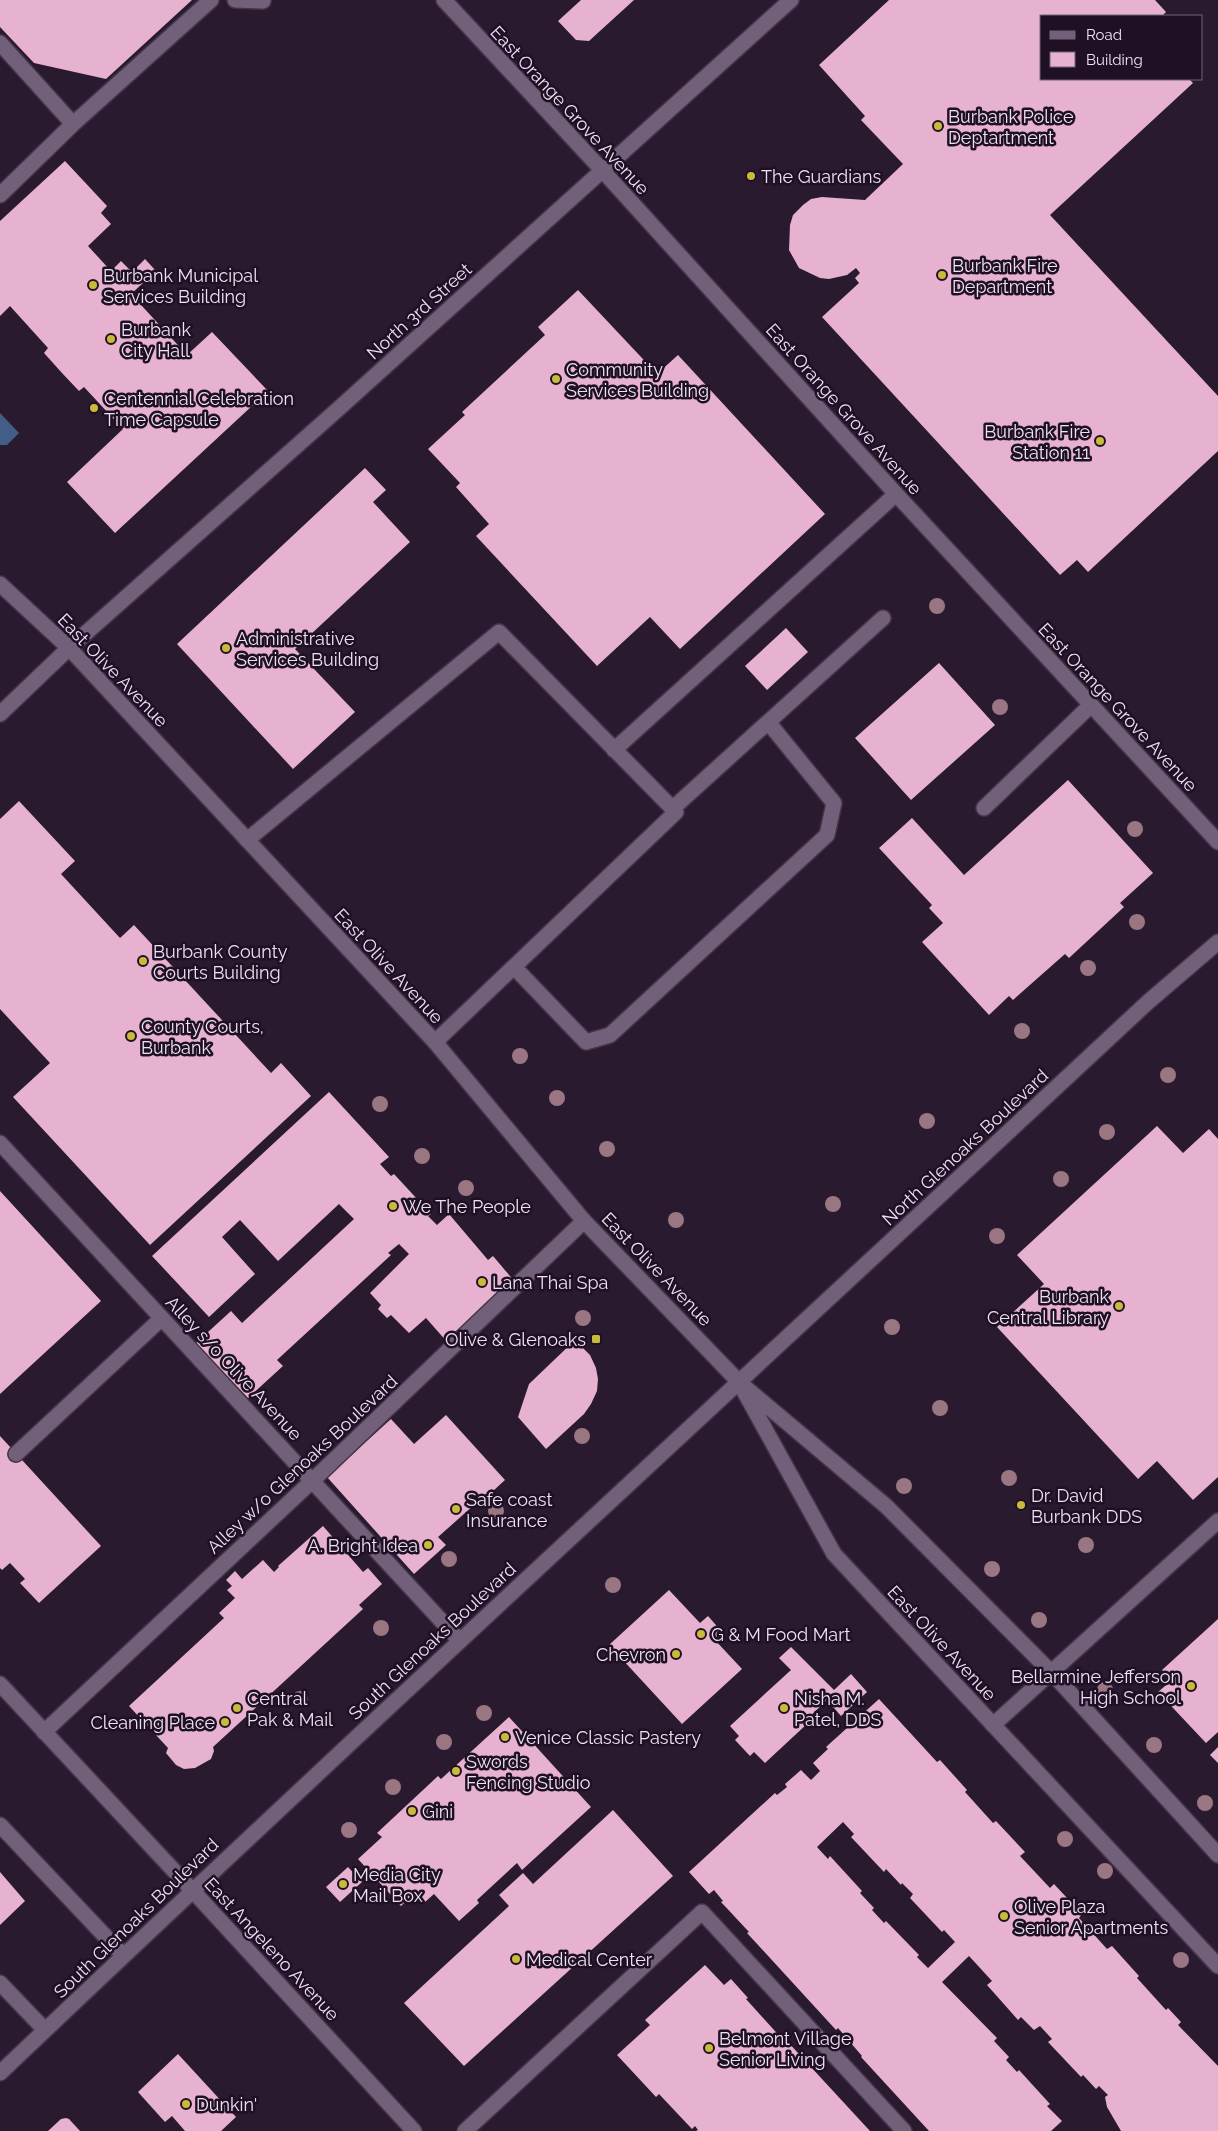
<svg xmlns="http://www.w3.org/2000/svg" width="1218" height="2131" viewBox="0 0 1218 2131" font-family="Raleway,sans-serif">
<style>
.water{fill:#425e86}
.building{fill:#e7b2cf;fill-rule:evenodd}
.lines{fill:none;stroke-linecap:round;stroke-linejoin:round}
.lane-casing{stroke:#423547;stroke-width:18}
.street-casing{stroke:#423547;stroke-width:18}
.secondary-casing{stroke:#423547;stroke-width:18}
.lane{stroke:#72607a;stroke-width:15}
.street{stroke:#72607a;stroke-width:15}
.secondary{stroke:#72607a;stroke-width:15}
.tree{fill:#9a7682}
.poi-dot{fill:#caba3a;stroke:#1f1026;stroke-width:2}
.labels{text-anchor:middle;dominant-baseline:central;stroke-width:5;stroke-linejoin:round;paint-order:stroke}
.street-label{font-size:18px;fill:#ede2f1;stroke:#1f1026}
.poi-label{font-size:18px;fill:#ede2f1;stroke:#1f1026;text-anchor:start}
</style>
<rect width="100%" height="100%" fill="#291a30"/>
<path class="water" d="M0,413L19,433L7,445H0Z"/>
<path class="building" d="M0,0H192L106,79L34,63L0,27Z
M581,0H634L589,41L576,40L558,21Z
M889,0H1155L1166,12L1162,16H1042V79H1189L1193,83L1050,215L1218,396V451L1088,572L1077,560L1060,575L822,317L859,283L855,278L860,273L856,268L847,275L829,279L820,278L799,268L789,250L790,225L793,215L803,205L811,199L822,197L865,200L903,164L861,120L865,116L819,65Z
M65,161L107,206L101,213L111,224L88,246L111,271L121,261L132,272L145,259L156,271L131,294L187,355L212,332L268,391L115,533L67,482L123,429L84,387L79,391L62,373L44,353L48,348L10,306L0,316V221Z
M578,290L657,374L678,355L825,514L680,649L650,617L597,666L476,536L489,524L456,487L460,483L428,449L465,415L462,412L545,335L538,327Z
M365,468L386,490L373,502L410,542L295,649L355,712L293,769L177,644Z
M786,628L808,652L767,690L745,666Z
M939,663L995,725L911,800L855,738Z
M1068,780L1153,873L1120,903L1124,907L1069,958L1065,954L1013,1000L1009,996L989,1015L922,942L943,923L929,908L932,905L879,848L912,818L964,875Z
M19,801L75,861L61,874L120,938L134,925L271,1073L281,1063L311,1096L150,1245L13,1097L50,1063L0,1009V819Z
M329,1092L389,1157L380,1164L391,1176L394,1174L431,1214L428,1216L437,1225L449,1214L488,1260L493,1256L515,1282L448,1343L426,1318L409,1333L391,1315L387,1318L378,1309L381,1305L370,1293L409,1254L399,1244L388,1253L391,1255L277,1360L283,1366L248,1398L196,1343L231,1311L242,1323L354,1219L339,1204L278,1261L240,1220L222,1237L255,1274L209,1317L152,1256Z
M1157,1126L1183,1153L1209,1129L1218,1139V1477L1193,1500L1157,1461L1138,1479L997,1327L1044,1284L1017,1255Z
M0,1191L101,1301L0,1394Z
M575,1340L590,1355L596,1368L598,1379L597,1391L591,1404L584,1414L546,1449L518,1417L529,1384Z
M446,1415L505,1480L493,1491L492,1489L438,1537L446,1545L414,1574L327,1477L391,1419L414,1444Z
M0,1436L101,1546L39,1603L20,1583L25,1579L10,1563L2,1570L0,1568Z
M323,1526L363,1572L368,1568L382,1584L359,1605L363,1609L213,1747L214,1751L211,1759L195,1768L184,1769L176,1765L166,1753L168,1748L129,1706L224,1618L219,1613L235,1598L227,1590L232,1586L226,1580L235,1571L242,1579L263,1560L274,1572L279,1567L278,1566Z
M669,1590L700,1623L708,1616L722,1632L714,1639L742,1669L682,1724L609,1645Z
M1218,1619V1732L1206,1743L1158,1692L1172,1680L1162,1670Z
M791,1647L834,1690L851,1674L867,1692L841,1716L827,1700L805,1721L808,1723L765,1763L754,1752L750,1756L735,1740L739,1736L730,1726L791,1670L779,1658Z
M879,1699L937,1762L940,1760L967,1790L965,1792L993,1823L996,1821L1025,1852L1020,1856L1050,1888L1054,1884L1082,1914L1079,1918L1107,1949L1112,1946L1139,1976L1137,1978L1166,2010L1168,2008L1181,2022L1178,2025L1218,2066V2131H1121L1107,2107L1105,2097L1108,2095L1099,2086L1096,2089L1083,2075L1081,2077L1048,2042L1052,2039L1040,2026L1034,2030L1021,2017L1018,2020L987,1985L992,1981L969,1956L942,1982L997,2038L994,2041L1009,2057L1006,2060L1017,2072L1019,2070L1050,2104L1047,2106L1062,2121L1051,2131H929L861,2057L862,2056L838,2028L836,2030L747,1933L749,1932L721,1902L723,1901L714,1890L709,1894L689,1872L775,1793L777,1795L787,1787L785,1784L801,1770L811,1780L820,1771L813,1763L828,1749L826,1747ZM843,1822L854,1834L851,1837L884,1872L886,1869L901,1885L902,1883L913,1894L910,1898L942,1932L944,1930L955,1942L928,1968L917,1957L919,1955L886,1921L884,1923L872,1910L874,1908L860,1893L862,1891L830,1856L828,1859L817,1847Z
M509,1717L591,1807L522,1870L517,1863L477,1900L479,1903L459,1921L434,1894L425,1902L415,1892L401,1906L358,1859L382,1837L377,1833L438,1776L441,1779Z
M1218,1747V1763L1210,1755Z
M613,1810L673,1876L464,2066L404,2003L509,1906L499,1895L523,1873L533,1884Z
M348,1867L362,1882L340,1902L326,1887Z
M0,1872L25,1901L0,1925Z
M705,1965L724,1985L731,1979L748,1998L746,1999L784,2041L786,2040L870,2131H696L698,2130L695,2126L692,2129L659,2094L656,2097L617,2055L650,2025L645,2020Z
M178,2054L236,2117L221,2131H185L172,2116L165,2122L138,2092Z
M66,2118L69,2119L80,2131H48L61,2119Z"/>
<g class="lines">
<g class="lane-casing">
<path id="lane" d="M235,0L263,1
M0,43L73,124
M0,195L73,124L211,0
M614,750L896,494
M984,808L1090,706
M672,809L883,618
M247,840L499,632L676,812L435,1042
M515,968L586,1042L610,1035L827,835L834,803L768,722
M0,1143L460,1641
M16,1454L162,1318
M993,1725L1218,1521
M44,1732L312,1481L584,1221
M0,1825L123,1955
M0,1983L45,2030
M465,2131L702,1912L904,2131"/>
</g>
<g class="street-casing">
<path id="street" d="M0,714L69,648L336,411L791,0
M192,1890L414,2131"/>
</g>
<g class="secondary-casing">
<path id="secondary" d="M444,0L603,171L896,494L1218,842
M0,584L69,648L435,1042L584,1221L740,1383L886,1506L1052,1673L1218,1855
M744,1391L834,1554L1218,1966
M0,1684L192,1890
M0,2073C379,1713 765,1359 1148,1002L1218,942"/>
</g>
<use href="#lane" class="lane"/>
<use href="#street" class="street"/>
<use href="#secondary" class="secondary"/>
</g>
<g class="tree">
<circle cx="937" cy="606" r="8"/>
<circle cx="1000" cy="707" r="8"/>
<circle cx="1135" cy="829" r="8"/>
<circle cx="1137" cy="922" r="8"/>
<circle cx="1088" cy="968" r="8"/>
<circle cx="1022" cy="1031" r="8"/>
<circle cx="520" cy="1056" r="8"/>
<circle cx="1168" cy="1075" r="8"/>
<circle cx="557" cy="1098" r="8"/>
<circle cx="380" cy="1104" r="8"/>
<circle cx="927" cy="1121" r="8"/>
<circle cx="1107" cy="1132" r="8"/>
<circle cx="607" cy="1149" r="8"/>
<circle cx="422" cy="1156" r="8"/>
<circle cx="1061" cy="1179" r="8"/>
<circle cx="466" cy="1188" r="8"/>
<circle cx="833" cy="1204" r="8"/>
<circle cx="676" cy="1220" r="8"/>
<circle cx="997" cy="1236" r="8"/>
<circle cx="583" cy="1318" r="8"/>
<circle cx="892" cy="1327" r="8"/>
<circle cx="940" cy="1408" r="8"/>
<circle cx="582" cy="1436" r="8"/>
<circle cx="1009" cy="1478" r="8"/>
<circle cx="904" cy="1486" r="8"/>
<circle cx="496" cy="1511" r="8"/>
<circle cx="1086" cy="1545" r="8"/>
<circle cx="449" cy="1559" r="8"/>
<circle cx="992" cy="1569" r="8"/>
<circle cx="613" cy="1585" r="8"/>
<circle cx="1039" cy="1620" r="8"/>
<circle cx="381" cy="1628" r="8"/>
<circle cx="1105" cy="1690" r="8"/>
<circle cx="300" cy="1699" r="8"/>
<circle cx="484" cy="1713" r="8"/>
<circle cx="444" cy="1742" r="8"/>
<circle cx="1154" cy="1745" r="8"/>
<circle cx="393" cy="1787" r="8"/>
<circle cx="1205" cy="1803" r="8"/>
<circle cx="349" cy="1830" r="8"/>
<circle cx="1065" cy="1839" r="8"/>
<circle cx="1105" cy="1871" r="8"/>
<circle cx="1181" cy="1960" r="8"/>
</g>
<g class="poi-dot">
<circle cx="938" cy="126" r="5"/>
<circle cx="751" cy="176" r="5"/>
<circle cx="942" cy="275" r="5"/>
<circle cx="93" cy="285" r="5"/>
<circle cx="111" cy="339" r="5"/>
<circle cx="556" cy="379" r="5"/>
<circle cx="94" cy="408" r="5"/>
<circle cx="1100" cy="441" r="5"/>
<circle cx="226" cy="648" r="5"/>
<circle cx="143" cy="961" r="5"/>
<circle cx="131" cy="1036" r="5"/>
<circle cx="393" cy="1206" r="5"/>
<circle cx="482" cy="1282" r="5"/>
<circle cx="1119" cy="1306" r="5"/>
<rect x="591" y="1334" width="10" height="10" rx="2.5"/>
<circle cx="1021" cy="1505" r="5"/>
<circle cx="456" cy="1509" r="5"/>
<circle cx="428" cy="1545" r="5"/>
<circle cx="701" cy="1634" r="5"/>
<circle cx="676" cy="1654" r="5"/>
<circle cx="1191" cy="1686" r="5"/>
<circle cx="237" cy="1708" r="5"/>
<circle cx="784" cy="1708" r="5"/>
<circle cx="225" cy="1722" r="5"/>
<circle cx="505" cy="1737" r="5"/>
<circle cx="456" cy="1771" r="5"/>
<circle cx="412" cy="1811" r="5"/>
<circle cx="343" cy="1884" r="5"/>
<circle cx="1004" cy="1916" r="5"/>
<circle cx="516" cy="1959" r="5"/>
<circle cx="709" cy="2048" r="5"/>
<circle cx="186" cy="2104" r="5"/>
</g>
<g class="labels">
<g class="street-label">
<text transform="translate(570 110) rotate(47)">East Orange Grove Avenue</text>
<text transform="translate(419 311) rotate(-42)">North 3rd Street</text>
<text transform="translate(844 409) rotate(48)">East Orange Grove Avenue</text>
<text transform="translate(113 670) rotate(46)">East Olive Avenue</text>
<text transform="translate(1118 707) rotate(47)">East Orange Grove Avenue</text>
<text transform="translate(389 966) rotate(47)">East Olive Avenue</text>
<text transform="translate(965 1147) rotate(-43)">North Glenoaks Boulevard</text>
<text transform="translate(657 1269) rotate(46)">East Olive Avenue</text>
<text transform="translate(234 1368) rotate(47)">Alley s/o Olive Avenue</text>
<text transform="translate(302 1464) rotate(-43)">Alley w/o Glenoaks Boulevard</text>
<text transform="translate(432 1641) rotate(-43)">South Glenoaks Boulevard</text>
<text transform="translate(942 1643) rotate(47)">East Olive Avenue</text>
<text transform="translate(136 1918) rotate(-44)">South Glenoaks Boulevard</text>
<text transform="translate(272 1949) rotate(47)">East Angeleno Avenue</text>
</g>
<g class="poi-label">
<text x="948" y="116">Burbank Police<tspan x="948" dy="21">Deptartment</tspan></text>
<text x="761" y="176">The Guardians</text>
<text x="952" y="265">Burbank Fire<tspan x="952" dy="21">Department</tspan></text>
<text x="103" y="275">Burbank Municipal<tspan x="103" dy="21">Services Building</tspan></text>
<text x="121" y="329">Burbank<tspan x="121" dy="21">City Hall</tspan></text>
<text x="566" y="369">Community<tspan x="566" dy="21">Services Building</tspan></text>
<text x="104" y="398">Centennial Celebration<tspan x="104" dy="21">Time Capsule</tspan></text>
<text x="1090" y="431" text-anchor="end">Burbank Fire<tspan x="1090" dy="21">Station 11</tspan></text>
<text x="236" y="638">Administrative<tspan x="236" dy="21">Services Building</tspan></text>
<text x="153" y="951">Burbank County<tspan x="153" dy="21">Courts Building</tspan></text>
<text x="141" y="1026">County Courts,<tspan x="141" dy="21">Burbank</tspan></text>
<text x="403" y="1206">We The People</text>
<text x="492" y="1282">Lana Thai Spa</text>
<text x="1109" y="1296" text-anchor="end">Burbank<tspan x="1109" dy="21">Central Library</tspan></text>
<text x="586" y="1339" text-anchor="end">Olive &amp; Glenoaks</text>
<text x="1031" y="1495">Dr. David<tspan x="1031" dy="21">Burbank DDS</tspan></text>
<text x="466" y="1499">Safe coast<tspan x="466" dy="21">Insurance</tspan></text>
<text x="418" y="1545" text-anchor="end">A. Bright Idea</text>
<text x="711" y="1634">G &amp; M Food Mart</text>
<text x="666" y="1654" text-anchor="end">Chevron</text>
<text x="1181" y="1676" text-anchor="end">Bellarmine Jefferson<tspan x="1181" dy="21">High School</tspan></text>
<text x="247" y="1698">Central<tspan x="247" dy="21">Pak &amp; Mail</tspan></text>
<text x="794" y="1698">Nisha M.<tspan x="794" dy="21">Patel, DDS</tspan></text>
<text x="215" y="1722" text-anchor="end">Cleaning Place</text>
<text x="515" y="1737">Venice Classic Pastery</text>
<text x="466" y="1761">Swords<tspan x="466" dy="21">Fencing Studio</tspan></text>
<text x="422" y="1811">Gini</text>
<text x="353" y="1874">Media City<tspan x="353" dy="21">Mail Box</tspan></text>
<text x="1014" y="1906">Olive Plaza<tspan x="1014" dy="21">Senior Apartments</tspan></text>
<text x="526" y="1959">Medical Center</text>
<text x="719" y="2038">Belmont Village<tspan x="719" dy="21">Senior Living</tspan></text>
<text x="196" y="2104">Dunkin'</text>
</g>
</g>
<rect x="1040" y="15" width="162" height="65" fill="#1f1026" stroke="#716477"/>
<rect x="1050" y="31" width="25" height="8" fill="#72607a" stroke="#716477"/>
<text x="1086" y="40" font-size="15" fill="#ede2f1">Road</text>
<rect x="1050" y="52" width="25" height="15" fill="#e7b2cf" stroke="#716477"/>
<text x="1086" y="65" font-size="15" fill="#ede2f1">Building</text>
</svg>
